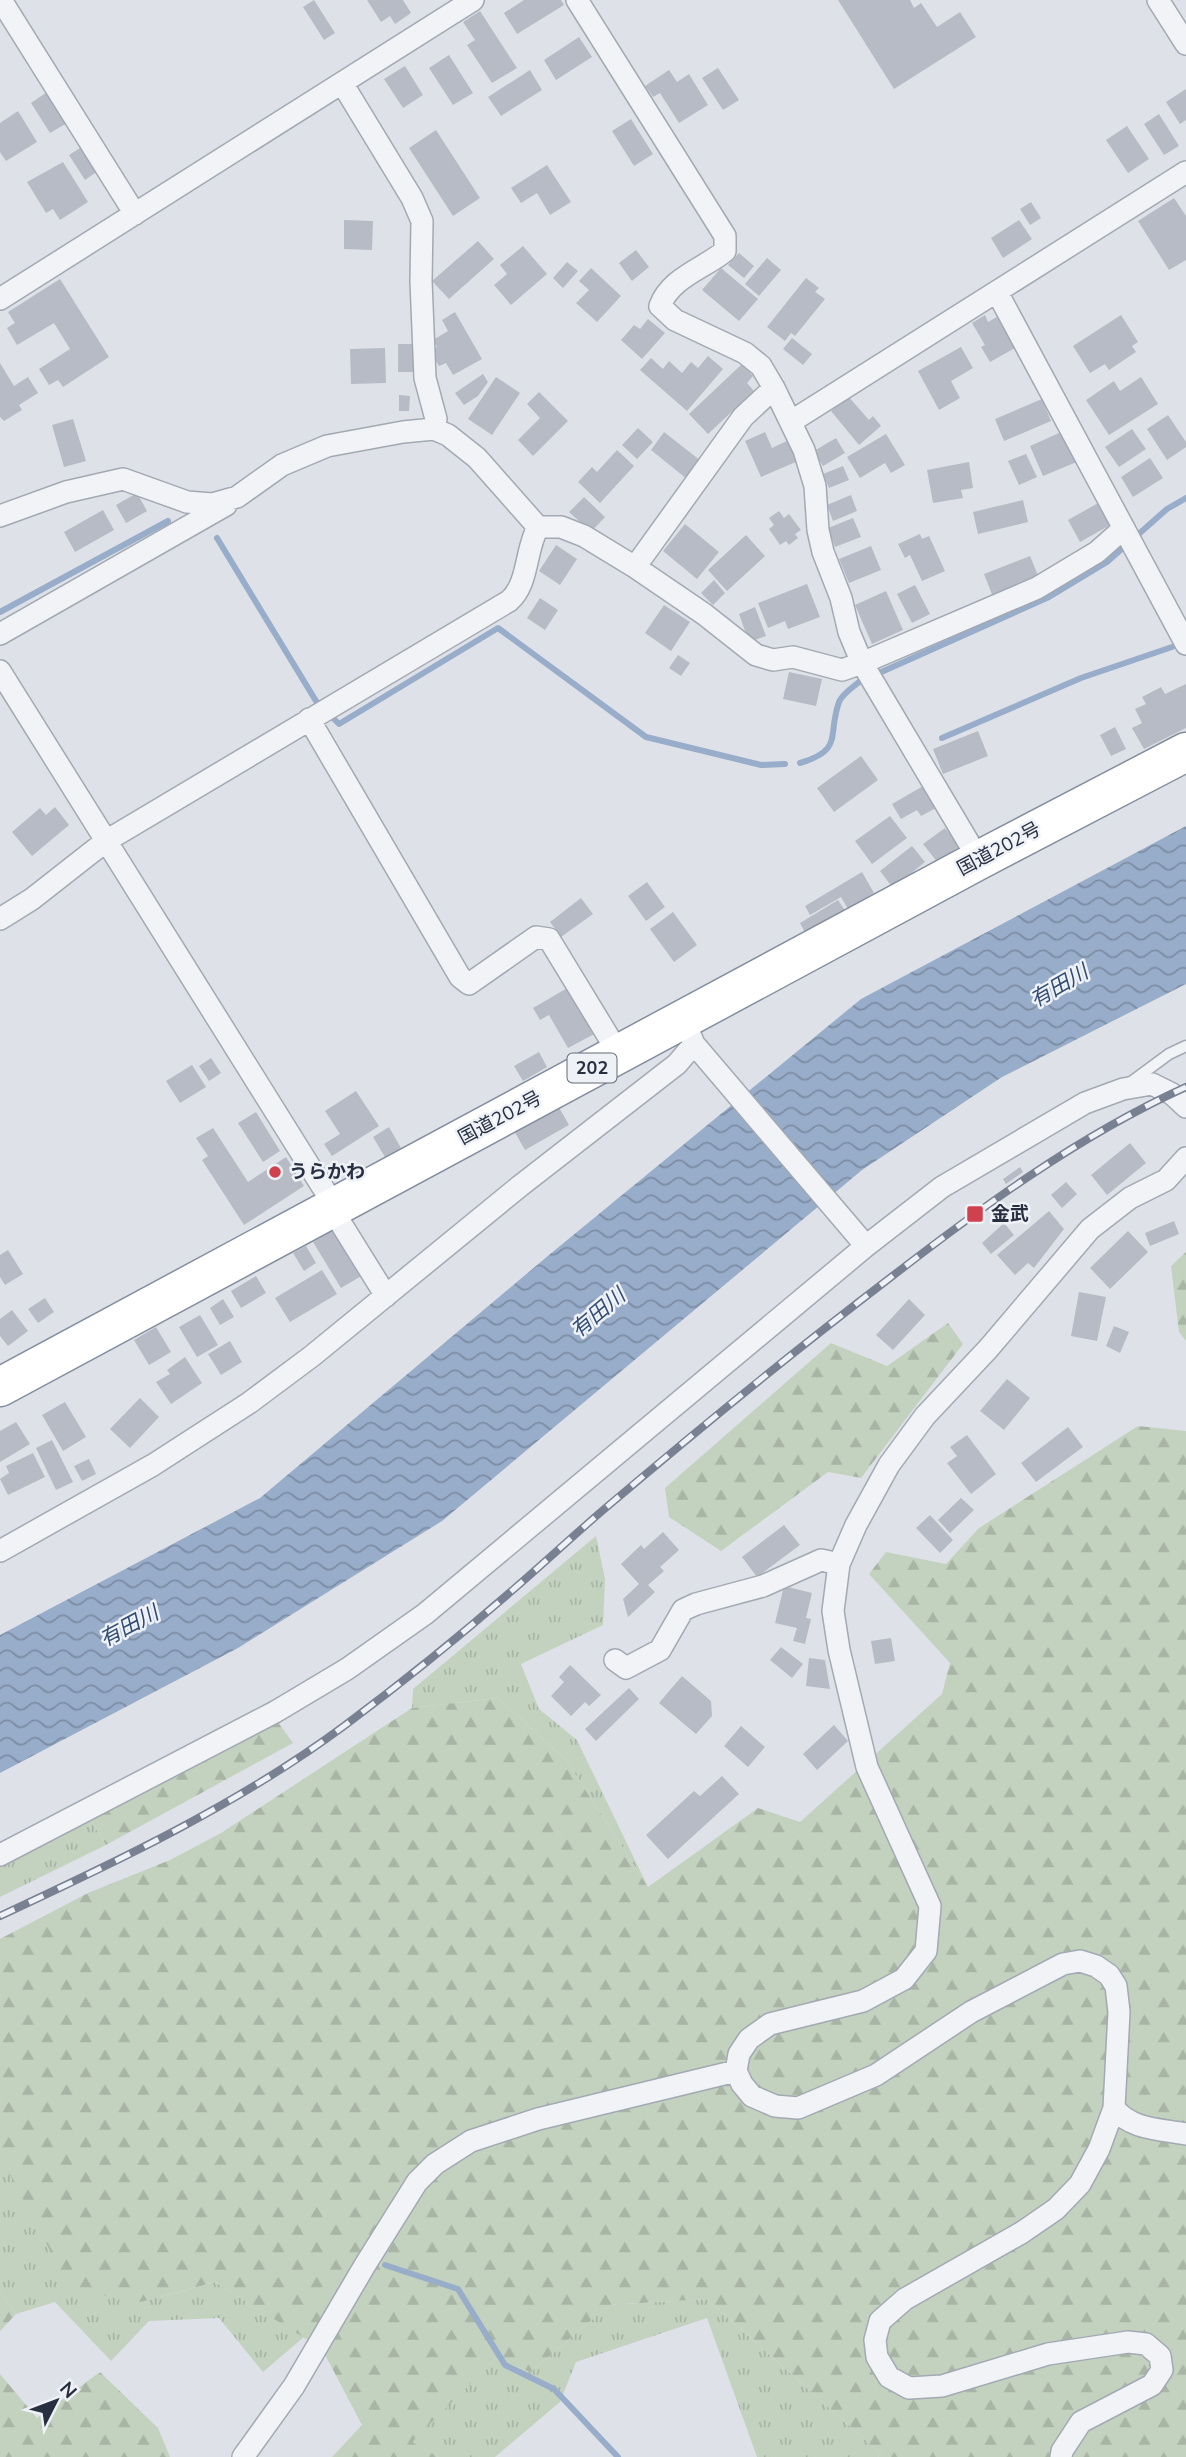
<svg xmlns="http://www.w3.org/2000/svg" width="1186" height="2457" viewBox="0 0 1186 2457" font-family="'Nunito Sans','Noto Sans JP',sans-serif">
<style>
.grass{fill:url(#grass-tufts)}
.forest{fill:url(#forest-firs)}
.water{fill:url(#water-waves)}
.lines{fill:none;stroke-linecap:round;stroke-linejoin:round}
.stream{stroke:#98adc9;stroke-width:6}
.building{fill:#b6bbc5}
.lane-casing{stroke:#a3a9b2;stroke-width:13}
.street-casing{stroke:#a3a9b2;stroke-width:24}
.highway-casing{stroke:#858e9f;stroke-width:41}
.lane{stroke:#f1f3f7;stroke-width:10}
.street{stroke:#f1f3f7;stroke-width:21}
.highway{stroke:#fff;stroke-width:38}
.rail-casing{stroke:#788092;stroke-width:8}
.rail{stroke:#eef1f6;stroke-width:5;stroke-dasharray:16;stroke-linecap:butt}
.poi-dot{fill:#d1404e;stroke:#eef1f6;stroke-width:2.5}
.labels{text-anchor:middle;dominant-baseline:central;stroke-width:5;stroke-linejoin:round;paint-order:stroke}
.shield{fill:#eef1f6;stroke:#636977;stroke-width:2}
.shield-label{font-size:18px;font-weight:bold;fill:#272f40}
.street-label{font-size:19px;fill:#272f40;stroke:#eef1f6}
.poi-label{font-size:19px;font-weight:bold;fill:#272f40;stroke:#eef1f6;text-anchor:start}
.water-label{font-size:21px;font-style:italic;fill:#304b74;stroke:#eef1f6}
</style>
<defs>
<pattern id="grass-tufts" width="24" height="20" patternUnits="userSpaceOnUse" patternTransform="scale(1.75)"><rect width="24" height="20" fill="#c3d2bf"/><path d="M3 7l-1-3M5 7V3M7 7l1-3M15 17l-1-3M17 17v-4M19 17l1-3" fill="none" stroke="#a8b5a5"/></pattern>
<pattern id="forest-firs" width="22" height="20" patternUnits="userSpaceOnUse" patternTransform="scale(1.75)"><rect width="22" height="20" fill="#c3d2bf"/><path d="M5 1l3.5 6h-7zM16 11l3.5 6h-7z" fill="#a8b5a5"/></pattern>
<pattern id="water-waves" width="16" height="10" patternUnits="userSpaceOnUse" patternTransform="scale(1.75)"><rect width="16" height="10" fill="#98adc9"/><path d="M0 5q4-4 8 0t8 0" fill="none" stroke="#7c8da5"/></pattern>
</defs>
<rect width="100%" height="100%" fill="#dee2e8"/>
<path class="grass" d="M596,1536L605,1579L603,1625L521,1664L539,1709L577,1740L648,1887L566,1760L498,1698L412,1708L413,1689Z
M90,1819L106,1845L0,1897V1866Z
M0,2156L141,2302L215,2282L304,2337L263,2372L219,2318L149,2321L111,2361L55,2302L16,2314L0,2292Z
M707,2299L881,2454L878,2457H757L707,2318L576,2362L560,2402L495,2457H439L411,2442L495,2359L531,2372L609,2305Z"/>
<path class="forest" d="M1186,1252V1341L1179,1332L1171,1266Z
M948,1323L963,1344L861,1478L828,1472L721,1551L669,1517L665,1488L831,1343L887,1366Z
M1138,1426L1186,1431V2457H878L881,2454L707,2299L609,2305L531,2372L495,2359L412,2442L439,2457H332L362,2425L322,2349L215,2282L141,2302L71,2290L0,2156V1939L88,1893L170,1860L221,1833L412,1708L498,1698L566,1760L648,1887L758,1808L800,1822L942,1694L950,1663L869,1574L886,1552L946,1564L979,1528Z
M277,1721L293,1743L106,1845L90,1819Z
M0,2292L16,2314L0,2331Z
M100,2372L158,2428L170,2457H0V2374L37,2418Z"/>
<path class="water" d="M1186,826V984L1002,1077L862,1170L442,1521L238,1648L0,1773V1635L260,1498L549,1255L861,999Z"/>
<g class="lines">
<path class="stream" d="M217,538L316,701L339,724L498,628L646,737L761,765L785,764
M0,612L168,521
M942,738L1081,678L1172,647
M800,763C844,750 827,736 839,702C842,694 853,687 859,682L1049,597L1107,562L1167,509L1186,498
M385,2265L458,2289L505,2365L554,2389L618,2457"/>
</g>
<path class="building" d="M314,0L335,33L324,40L303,7Z
M367,0H403L411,13L395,24L390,16L381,22Z
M524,0H561L564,5L517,34L504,13Z
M838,0H910L914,8L921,3L937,27L960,12L976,37L894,89Z
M480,11L517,68L492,83L467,45L475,40L463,22Z
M579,37L592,57L556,80L544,60Z
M449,55L473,93L453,105L429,68Z
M405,66L423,95L403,108L384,79Z
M718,68L739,100L723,110L702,78Z
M530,70L542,90L501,116L488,97Z
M669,70L677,82L689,74L708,105L679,123L660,93L653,97L645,86Z
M1186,89V120L1180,124L1166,102Z
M47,92L67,123L50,133L31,103Z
M18,111L37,142L6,161L0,152V123Z
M1159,114L1179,146L1164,155L1144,124Z
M631,119L653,154L634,166L612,131Z
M1127,126L1149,159L1128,173L1106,140Z
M436,130L480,198L453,216L409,148Z
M83,146L98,171L85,180L69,155Z
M63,162L88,202L60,220L53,209L46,213L27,182Z
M547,165L571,202L550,215L537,193L521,203L511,188Z
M1174,198L1186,216V260L1169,270L1138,221Z
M1031,202L1041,218L1030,225L1020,209Z
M344,220L373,221L372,250L344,249Z
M1019,220L1032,239L1003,258L991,238Z
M478,241L494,259L449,299L432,281Z
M523,246L547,274L511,305L494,285L507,274L500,265Z
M636,250L649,267L632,281L619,263Z
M739,253L754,266L744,278L728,265Z
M767,258L781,270L759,296L745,284Z
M567,262L578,271L563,288L553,278Z
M591,268L621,296L597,322L576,303L589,290L579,281Z
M721,268L758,299L739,321L702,290Z
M806,278L819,288L815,292L825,299L795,336L791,333L785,341L767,327Z
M60,279L109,357L63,387L58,380L49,385L39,369L70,349L54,323L17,345L7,328L15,323L8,312Z
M455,312L482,359L453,375L446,363L439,366L430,351L437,347L433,340L448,331L442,320Z
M985,315L988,322L997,317L1015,348L990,362L981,347L985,345L972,323Z
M1121,315L1138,342L1132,346L1136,352L1109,370L1105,364L1090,373L1073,346Z
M648,319L665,333L642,359L621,340L634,325L640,329Z
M792,338L812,354L803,365L783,349Z
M398,344H418L419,372H398Z
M961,347L973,368L951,381L960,398L939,410L918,371Z
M385,348L386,383L351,384L350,349Z
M708,356L723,369L687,411L640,370L651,358L663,369L669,361L682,373L691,362L698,368Z
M0,363L14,386L28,377L38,393L19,405L22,410L4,421L0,417Z
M742,364L753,376L747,383L754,391L708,434L689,414Z
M483,374L488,382L478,396L464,405L455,393Z
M496,377L520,393L492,435L468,419Z
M1141,377L1158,404L1109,435L1086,400L1114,381L1120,391Z
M539,392L568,421L533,456L518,440L540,418L527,404Z
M399,395L410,396L409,411H399Z
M848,396L869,420L873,416L881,426L859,445L831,411Z
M1042,399L1051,421L1004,441L995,419Z
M1168,415L1186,442V447L1167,460L1147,429Z
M73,419L86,461L64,467L52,425Z
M638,428L653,442L637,459L622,445Z
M1132,429L1146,449L1119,467L1105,447Z
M1066,430L1079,461L1043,476L1030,446Z
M664,432L701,461L687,479L651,450Z
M765,432L772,448L789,440L798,461L761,477L745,441Z
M886,434L905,465L891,473L885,463L860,478L847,457Z
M836,438L845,453L823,466L814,451Z
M617,450L634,466L600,503L578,482L592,467L597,472Z
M1026,454L1037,477L1019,485L1008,461Z
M1150,458L1163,478L1133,497L1121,477Z
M969,462L973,488L961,490L963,498L933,503L927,470Z
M843,466L849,480L829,488L823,474Z
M137,493L147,511L126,523L116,505Z
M851,495L857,511L833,521L827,505Z
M584,497L605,517L591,532L569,512Z
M1023,500L1028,522L978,534L973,512Z
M1100,502L1112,524L1080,542L1068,520Z
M103,510L114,530L75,552L64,532Z
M779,511L784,518L789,514L801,530L795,534L798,538L789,545L786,541L780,545L769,529L774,525L769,518Z
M853,518L861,537L835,547L828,528Z
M685,524L719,552L697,579L663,551Z
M920,534L922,539L929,536L945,571L922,581L910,555L905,558L898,544Z
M746,535L765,556L727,591L708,570Z
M556,545L577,559L560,585L539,571Z
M871,546L881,570L849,583L839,559Z
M1030,556L1039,578L993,597L984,574Z
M714,580L725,593L713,605L701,593Z
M807,584L820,617L788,629L785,621L768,628L758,603Z
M915,585L930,614L912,623L897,594Z
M886,591L903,630L872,644L855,605Z
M540,598L558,610L545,630L527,618Z
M664,605L690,622L671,651L645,633Z
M755,607L766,636L749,642L739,614Z
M678,655L690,663L681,676L669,668Z
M789,672L822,679L816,706L783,699Z
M1186,684V728L1144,749L1132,728L1142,723L1135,709L1146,704L1142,697L1161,687L1165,694Z
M1115,727L1126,749L1111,756L1100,735Z
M978,731L988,756L943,774L933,749Z
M861,756L878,780L834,812L817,788Z
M925,785L938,807L921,816L917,810L901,819L892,804Z
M55,807L69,825L32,856L12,832L40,808L46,815Z
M890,816L907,838L872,864L855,841Z
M945,828L960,846L938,863L923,844Z
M912,846L925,862L893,888L880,871Z
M862,872L874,893L848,909L841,897L810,915L805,906Z
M647,882L665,907L646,921L628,896Z
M581,898L593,914L561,937L550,922Z
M838,900L846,912L806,934L800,923Z
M673,912L697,945L674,962L650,929Z
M569,987L596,1033L568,1048L549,1015L540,1020L533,1008Z
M539,1052L547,1067L523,1081L514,1066Z
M211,1058L221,1073L209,1081L199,1066Z
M192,1065L206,1087L180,1103L166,1081Z
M356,1091L379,1126L332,1156L324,1144L340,1134L325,1111Z
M557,1104L569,1125L525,1150L513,1129Z
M256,1112L280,1151L263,1162L238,1123Z
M389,1127L401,1148L385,1157L373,1137Z
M213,1128L248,1182L286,1157L304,1186L244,1225L202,1160L208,1156L196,1138Z
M1130,1143L1146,1163L1107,1195L1091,1175Z
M1020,1167L1023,1172L1006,1184L1003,1179Z
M1066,1182L1077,1194L1062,1208L1051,1195Z
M1049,1211L1064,1229L1034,1268L1028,1263L1015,1275L997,1255Z
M1174,1221L1179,1234L1150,1246L1145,1233Z
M1004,1223L1014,1235L991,1254L982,1243Z
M335,1229L363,1275L341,1288L313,1242Z
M1128,1231L1148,1252L1110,1289L1090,1268Z
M306,1246L316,1263L304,1271L293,1253Z
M8,1250L23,1274L5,1285L0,1277V1255Z
M322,1270L337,1294L290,1322L275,1298Z
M256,1276L266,1293L241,1308L231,1291Z
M1079,1292L1106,1297L1097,1341L1071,1336Z
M45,1298L54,1312L38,1323L28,1309Z
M223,1299L234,1317L220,1325L210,1308Z
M909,1299L925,1315L893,1350L876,1335Z
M12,1310L28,1331L8,1346L0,1336V1319Z
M200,1315L218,1345L197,1357L179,1327Z
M1114,1326L1129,1332L1120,1353L1106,1346Z
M156,1327L171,1352L149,1365L134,1340Z
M230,1341L242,1362L221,1375L208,1354Z
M185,1357L202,1383L171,1404L156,1382L170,1374L167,1370Z
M1007,1379L1030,1398L1004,1430L980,1411Z
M140,1398L159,1417L130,1448L110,1429Z
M65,1402L86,1437L63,1451L42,1415Z
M16,1422L30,1444L0,1462V1431Z
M1068,1427L1083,1447L1036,1482L1021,1463Z
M967,1435L996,1474L971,1494L947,1463L957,1456L950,1447Z
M52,1440L73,1482L56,1490L36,1448Z
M33,1453L45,1477L8,1495L0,1479L9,1473L6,1466Z
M89,1459L96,1474L82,1481L74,1466Z
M961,1498L974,1510L950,1533L938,1520Z
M930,1515L953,1540L940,1553L916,1528Z
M784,1525L800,1545L757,1577L742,1557Z
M663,1532L679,1550L660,1567L664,1571L648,1585L655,1592L628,1617L623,1599L639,1584L621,1564L641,1545L644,1549Z
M784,1586L812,1593L806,1618L811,1619L805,1644L793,1641L797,1628L775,1623Z
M891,1638L895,1661L875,1664L871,1641Z
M781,1647L803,1664L792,1678L770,1660Z
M809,1658L825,1660L830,1689L806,1686Z
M570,1665L601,1695L589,1706L585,1702L571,1716L551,1696L564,1682L559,1677Z
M682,1676L711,1701L712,1716L696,1734L659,1703Z
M629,1688L639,1699L596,1741L585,1729Z
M834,1725L848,1741L817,1770L803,1754Z
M741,1726L765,1747L748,1767L724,1746Z
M722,1776L739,1794L668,1859L646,1835L694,1791L700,1796Z"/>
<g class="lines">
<g class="lane-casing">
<path id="lane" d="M1127,1085L1169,1054L1186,1046"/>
</g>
<g class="street-casing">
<path id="street" d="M1,0L135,214
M577,0L725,236V251C703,269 670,278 660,306L675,320L745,353L761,366L774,388L804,450L815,486L818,530L823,552L841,598L849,632L862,663L979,860
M1158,0L1186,44
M342,83L412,198L422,221L421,281L425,378L436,419L434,429
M997,292L1186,644
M0,299L473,0
M792,421L1186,172
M0,516L66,492L123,479L187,502L212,504L237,497L282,465L327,446L403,432L434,429L448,435L477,458L538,527H561L584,536L635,567L704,614L756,655L773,660L793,657L842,670L862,663L1037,588L1097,552L1124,528
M635,567L743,417L774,388
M0,634L226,505
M0,671L335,1207L340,1222L386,1296
M309,719L460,977L469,984L536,937L549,939L619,1054
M0,919L32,899L106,841L509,601C529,584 525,550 538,527
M689,1032L694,1044L866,1246
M1186,1158L1166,1180L1130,1198L1090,1229L988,1349L925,1416L889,1465L856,1525L839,1564L833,1611L839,1650L867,1767L930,1906L926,1951L904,1979L863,2001L770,2024L749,2039L739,2054L736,2071L742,2084L752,2096L775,2106L798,2108L876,2075L971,2012L1063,1964L1080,1961L1096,1966L1109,1975L1116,1986L1119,2012L1114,2108C1131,2130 1160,2129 1186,2134
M0,1551L153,1465L249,1403L312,1356L520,1186L677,1064L694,1044
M615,1660L626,1668L660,1650L683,1610L696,1604L763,1586L821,1560L839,1564
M0,1855L275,1712L347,1669L425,1614L866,1246L942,1187L1085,1103L1123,1089L1152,1084L1172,1094L1186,1107
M243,2457L294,2386L365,2265L417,2182L435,2164L471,2141L538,2119L736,2071
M1061,2457L1062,2451L1081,2422L1152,2385L1162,2370L1160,2356L1146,2344L1128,2342L1048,2354L942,2386L909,2388L889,2377L877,2357L875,2340L880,2321L905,2299L1021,2233L1056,2209L1080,2184L1099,2149L1114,2108"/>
</g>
<g class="highway-casing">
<path id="highway" d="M0,1387L979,860L1186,752"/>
</g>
<use href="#lane" class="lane"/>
<use href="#street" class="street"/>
<use href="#highway" class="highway"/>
<g class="rail-casing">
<path id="rail" d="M0,1916C118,1861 239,1804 344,1726C403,1682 460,1636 515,1588C544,1563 573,1536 602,1511C695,1432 789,1355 886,1281C979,1209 1078,1136 1186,1087"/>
</g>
<use href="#rail" class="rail"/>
</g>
<g class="poi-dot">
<circle cx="275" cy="1172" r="7"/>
<rect x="966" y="1205" width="18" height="18" rx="3.5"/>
</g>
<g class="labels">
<rect class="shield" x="567.5" y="1053.5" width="49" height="29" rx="5"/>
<g class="shield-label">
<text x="592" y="1068">202</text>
</g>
<g class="street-label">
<text transform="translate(999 849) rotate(-28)">国道202号</text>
<text transform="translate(500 1118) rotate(-28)">国道202号</text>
</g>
<g class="poi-label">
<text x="289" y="1172">うらかわ</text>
<text x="991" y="1214">金武</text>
</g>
<g class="water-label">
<text transform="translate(1059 986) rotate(-30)">有田川</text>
<text transform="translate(598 1313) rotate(-40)">有田川</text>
<text transform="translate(129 1626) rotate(-28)">有田川</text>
</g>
</g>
<g transform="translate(56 2401) rotate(48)" stroke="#eef1f6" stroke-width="5" paint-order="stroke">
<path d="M0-5L12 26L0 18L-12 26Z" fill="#272f40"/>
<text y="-10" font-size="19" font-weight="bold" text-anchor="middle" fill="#272f40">N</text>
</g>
</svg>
